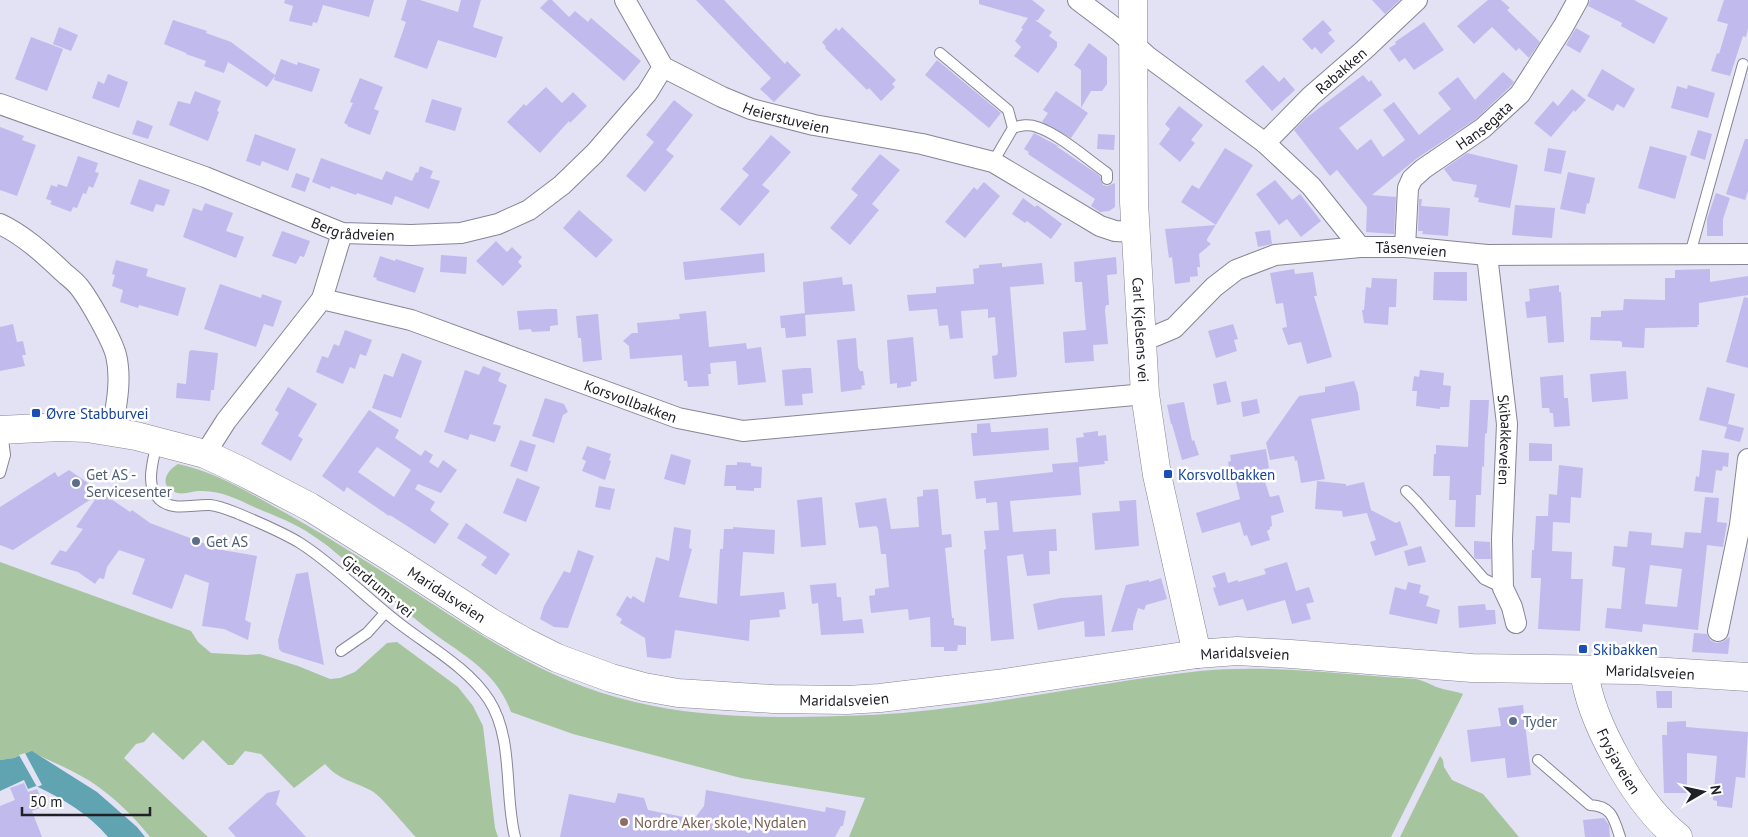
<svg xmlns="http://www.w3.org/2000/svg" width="1748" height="837" viewBox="0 0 1748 837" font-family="'PT Sans',sans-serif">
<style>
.green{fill:#a6c49d}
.water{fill:#61a4b1}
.pier{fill:#e3e1f4}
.building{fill:#c1baed;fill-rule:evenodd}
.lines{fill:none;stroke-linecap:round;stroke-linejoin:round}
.lane-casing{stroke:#878596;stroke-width:12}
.street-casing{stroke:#878596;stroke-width:22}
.secondary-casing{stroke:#878596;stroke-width:29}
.lane{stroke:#fff;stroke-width:10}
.street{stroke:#fff;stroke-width:20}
.secondary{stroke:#fff;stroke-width:28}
.transit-dot{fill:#1a4fb4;stroke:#fff;stroke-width:2}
.service-dot{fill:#5c6f8a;stroke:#fff;stroke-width:2}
.education-dot{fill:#8d6e63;stroke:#fff;stroke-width:2}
.labels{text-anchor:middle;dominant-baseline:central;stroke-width:5;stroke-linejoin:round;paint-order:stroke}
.street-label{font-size:15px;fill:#212027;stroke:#fff}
.transit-label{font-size:15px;fill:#164399;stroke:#fff;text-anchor:start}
.service-label{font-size:15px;fill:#4e5e75;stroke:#fff;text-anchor:start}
.education-label{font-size:15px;fill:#785e54;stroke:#fff;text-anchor:start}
</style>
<rect width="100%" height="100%" fill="#e3e1f4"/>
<path class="green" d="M178,464C218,472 256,497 291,516C336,542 381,570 425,599C493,643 553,683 635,702C688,715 743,717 797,717C832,716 867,716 902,713C1002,704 1100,682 1200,671C1272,664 1344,675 1416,679C1426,681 1434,687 1443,689C1451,691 1455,691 1463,694L1391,837H849L865,798L741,778L573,734L511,712C495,668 458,653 424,626C401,608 379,589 357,571C342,558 328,545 312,535C295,523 273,515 254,507C238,499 219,490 200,491C190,491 181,497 171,490C159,482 169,469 178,464Z
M0,562L191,631L198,642L211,653L247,655L260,654L298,666L330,679L340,678L355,672L387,643L397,642L458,687L473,706L483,726L495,828L498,837H416C406,827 382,797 372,791C354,781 340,781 325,764L294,788L261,754L245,751L233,765H228L203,740L183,760L153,732L144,742L136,744L124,758L208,837H150C136,819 119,802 100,788C80,773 54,763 32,752L14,758L0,760Z
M1440,756L1443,760L1444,767L1452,780L1483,794L1519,837H1400Z"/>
<path class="water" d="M32,751L97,792L137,827L145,837H108C89,814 63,799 36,786L28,789L24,780L0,791V760L14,758Z"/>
<path class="pier" d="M25,753L42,785L37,787L19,755Z"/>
<path class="building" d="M285,0H374L369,17L323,5L317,23L313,22L312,26L289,21L293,6L284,3Z
M407,0H420L458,12L461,0H481L473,27L503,37L496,58L438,40L427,69L394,57L406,22L401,20Z
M548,0H552L569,17L575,11L588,22L591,18L641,61L624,81L540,8Z
M696,0H724L785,64L787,61L801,75L774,102L760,89L771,78Z
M979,0H1032L1045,10L1038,20H1035L1052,32L1049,36L1057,42V47L1038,73L1014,56L1021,47L1015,41L1023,29L1021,28L1028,18L979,4Z
M1372,0H1400L1385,14Z
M1488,0H1501L1510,8L1507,10L1540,42L1529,58L1519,48L1516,51L1492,27L1474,44L1457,26Z
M1590,0H1634L1668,18L1654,44L1621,26L1622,23L1588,6Z
M1724,0H1748V28L1746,37L1743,36L1730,76L1711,71L1717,53L1719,54L1728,24L1717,21Z
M173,20L207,31L206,33L231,42L275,75L281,59L297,65L298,62L320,69L312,92L274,80L275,76L267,87L228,62L224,73L204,66L206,61L186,54V53L164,44Z
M1323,20L1332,30L1328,33L1335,41L1321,54L1315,47L1312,50L1302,39Z
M1424,22L1444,50L1414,70L1405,58L1399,62L1389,48L1396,44L1395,42Z
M59,27L78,35L71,51L53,44Z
M842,27L896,80L892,84L895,87L881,101L869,88L867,90L825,48L826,47L822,42L836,28L839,31Z
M1576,28L1590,36L1580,53L1566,45Z
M31,37L63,49L47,91L15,79Z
M1089,43L1107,57V84L1102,91H1091L1081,108L1088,113L1071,138L1042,122L1048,113L1043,110L1056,91L1081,108V70L1074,65Z
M937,60L1001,113L989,128L925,75Z
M1263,65L1279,82L1284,77L1295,90L1272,111L1245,81Z
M1602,69L1635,89L1624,108L1617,104L1613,111L1587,96Z
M1503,72L1514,82L1511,86L1476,119L1416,159L1372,195L1396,197L1394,234L1366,232L1367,207L1337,170L1330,176L1294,130L1306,118L1363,75L1369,82L1371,80L1382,95L1339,128L1357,150L1371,139L1383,157L1405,140L1383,110L1394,102L1419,135L1451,109L1438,93L1458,77L1475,100Z
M108,74L128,82L119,108L92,98L98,81L104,84Z
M360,78L383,87L374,109L379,111L370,135L347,126L348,125L344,123L353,103L350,102Z
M1688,85L1715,93L1708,118L1671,108L1677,86L1687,89Z
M546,87L562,103L573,92L587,106L570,123L569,121L540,153L507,122L524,104L526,106Z
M1572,89L1586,100L1575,112L1574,110L1551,137L1534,123L1553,101L1558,106Z
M195,91L221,101L217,111L219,112L208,141L169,125L178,101L190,104Z
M432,99L462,108L455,131L425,122Z
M674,100L693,115L666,150L674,156L645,192L626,176L654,142L646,135Z
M1179,106L1203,125L1191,140L1195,143L1180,162L1159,144L1170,129L1165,124Z
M137,120L153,126L148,139L132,134Z
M0,127L24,136L22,140L36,145L17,196L0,190Z
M1698,130L1712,134L1705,160L1690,155Z
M1034,133L1060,147L1056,146L1100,176L1103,185L1107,186L1115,183V207L1109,211L1100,212L1091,206L1095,199L1028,154L1029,152L1024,149Z
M255,134L296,149L288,171L262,161L260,166L246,161Z
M1098,134L1115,135L1114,150L1097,149Z
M771,135L791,152L762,185L770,191L740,226L720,209L749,175L742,169Z
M1745,139H1748V191L1745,200L1726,194Z
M1650,146L1687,156L1675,199L1638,188Z
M1225,148L1253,165L1207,239V241L1211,244L1199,254L1200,267H1197L1198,276L1190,277V282L1175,284L1172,257L1169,258L1165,229L1216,225L1181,202L1192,185L1199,189Z
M1548,148L1566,151L1561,174L1544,171Z
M1467,153L1518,165L1510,208L1478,202L1479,198L1474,197L1477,185L1453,181L1444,169Z
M880,154L900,170L872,204L879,210L850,245L830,228L858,195L851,189Z
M78,156L98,163L95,172L99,173L93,188L89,186L86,194L83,193L77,208L73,207L71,212L50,204L52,201L46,199L51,185L57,187L58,184L67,187Z
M321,158L382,180L386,171L412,181L416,172L418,173L420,166L433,171L430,178L440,181L429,209L395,196L392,205L357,193L356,195L331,186L330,189L312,182Z
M1568,172L1595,178L1589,204L1587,203L1585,214L1560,209Z
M296,173L310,178L305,192L291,187Z
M139,179L170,190L164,206L156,204L153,212L130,204Z
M1275,180L1292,200L1300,194L1321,221L1301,237L1287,219L1279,225L1256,194Z
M984,182L1000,196L965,238L945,222L974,187L977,190Z
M1716,193L1730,198L1723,219V236H1707V219Z
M1023,198L1035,207L1037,205L1062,224L1051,239L1027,221L1025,223L1012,214Z
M1419,199H1422L1421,206L1450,208L1448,236L1422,234L1423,231H1418Z
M205,203L233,213L226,231L244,237L236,258L183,237L193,208L202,211Z
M1515,205L1555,208L1552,238L1512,235Z
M579,210L613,240L596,258L563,228Z
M1270,230L1272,244L1258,247L1255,232Z
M282,231L310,241L304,257L300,256L296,264L272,256Z
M496,241L507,252L512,247L522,257L518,262L522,266L503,286L476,261Z
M764,253L765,272L685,280L683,262Z
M441,255L467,257L466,274L440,272Z
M380,256L395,261L396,259L424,268L415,293L376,280L377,278L373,277Z
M1116,257L1117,274L1107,275L1109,305H1106L1105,310L1108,344L1093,345L1094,361L1065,363L1063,332L1086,330L1082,282H1075L1074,262Z
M116,260L148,269L146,276L186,288L178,316L139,305L138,308L120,302L123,290L112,286L115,275L112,274Z
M1002,263V267L1042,263L1044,284L1010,287L1017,374L1016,377L994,379L992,356L997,355L998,352L995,317L988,318V309L961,311L963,338L950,339L948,325L939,326L937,309L909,311L907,295L936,293V287L974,284L973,269L979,268V265Z
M1294,269L1295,274L1313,272L1317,296H1314L1332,357L1307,364L1301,342L1288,345L1282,328L1287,327L1283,303L1276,304L1270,273Z
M1710,269V282L1748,276V295L1699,303V325H1697L1698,327L1645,328L1644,348L1622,347V342L1620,341L1590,340L1591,317H1601V311L1623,310L1624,299L1665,300V278H1675V270Z
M1434,272H1467V301L1433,300Z
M842,277L843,285L852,284L855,311L805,315L803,282Z
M1372,278L1397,279L1396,307H1389L1388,325L1364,323L1362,310H1364L1366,287L1371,288Z
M220,284L261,298L262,294L282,301L273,327L264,324L256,347L204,329Z
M1559,285V292H1561L1564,340V342L1548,343L1546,316L1527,318L1525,302L1530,301L1529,289Z
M1744,297L1748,298V368L1726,362Z
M548,309H557L558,325L550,326V331L532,332L531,329L519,330L517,311Z
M706,311L709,347L746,343L747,349L761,347L766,382L738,385L736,361L710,363L711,374H708L709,386L688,387L687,381H684L682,355L630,359L629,346L623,341L632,333H638L637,323L680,319L679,314Z
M805,313L806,336L786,338L785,328H781L780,316Z
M598,314L602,360L583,362L581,338H578L576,316Z
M13,324L17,342L23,341L26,355H22L25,366L0,371V327Z
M1233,324L1238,339L1234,340L1237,351L1216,358L1208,331Z
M345,330L372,340L366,356L360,354L355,369L350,367L343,384L316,372L322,356L328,358L334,344L339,346Z
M913,337L917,381L911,382V386L897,388V383L890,384L887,340Z
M856,338L858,367L860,371H863L865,385L861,386L862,389L841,392L837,340Z
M191,350L218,353L214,390H211L210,401L176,398L177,383L186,384L189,352Z
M402,353L422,361L401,418L372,408L384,374L393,377Z
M483,366L501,373L498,381L507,385L493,424L501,426L495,442L470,434L468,440L444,432L465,370L479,375Z
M804,368H811L813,393L802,394L803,405L785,406L782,370Z
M1420,370L1444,373L1443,385L1451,386L1449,407H1440V409L1416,406L1417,391H1412L1414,376L1419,377Z
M1626,371L1628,399L1592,402L1590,374Z
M1563,375L1564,398H1568L1570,426L1554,427L1553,413H1550L1549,408H1542L1540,377Z
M1226,381L1231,402L1217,405L1213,384Z
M1354,381L1358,393L1360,410L1311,419L1325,479L1301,483L1297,460L1295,461L1294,456L1270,460L1266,443L1299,396L1325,392V387Z
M288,387L317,404L298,436L303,439L291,461L261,444L279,413L275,410Z
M1707,387L1735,394L1728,424L1744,428L1740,442L1724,438L1727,427L1699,420Z
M545,398L564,404L568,412L563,415L554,443L532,436Z
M1257,399L1260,413L1243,417L1241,402Z
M1470,400H1489L1487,433L1485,434L1484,467L1482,466L1481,495H1476L1475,527H1455L1456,500H1449L1450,476H1433L1434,454H1436V445L1468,447Z
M1184,402L1192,441L1194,440L1199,455L1182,460L1172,424H1171L1167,405Z
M369,410L399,430L395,438L421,456L425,450L433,455L429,462L438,468L443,460L457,470L441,493L418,484L415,489L435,502L430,510L449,524L435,544L390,515L389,516L347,487L344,492L322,476ZM377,447L411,470L394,497L358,472Z
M990,423L991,432H997L1048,428L1049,450L973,456L971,433H977V424Z
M1098,431V436L1106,435L1108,461H1104L1105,464L1079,467L1081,495L1010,501L1013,532L1056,529L1057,551H1049L1050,574L1027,576L1023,554L1007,556L1014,639L991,641L984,550L986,549L984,531L999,530L997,502L986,503V498L976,499L974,481L1053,472L1052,464L1078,462L1076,438L1084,437L1083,433Z
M520,440L536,445L527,472L510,466Z
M1529,443L1552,444V461H1529Z
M587,446L611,454L609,460L611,461L605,480L582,471L586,461L582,459Z
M1266,449L1269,468L1261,470L1270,497L1279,495L1284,512L1271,516L1272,526L1270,527V529L1267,531L1270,540L1251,546L1247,535L1244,536L1240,522L1202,533L1196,513L1240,499L1234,474L1230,475L1228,462L1231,461L1230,455Z
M1702,450L1729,453L1728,467L1723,466L1722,471L1716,470L1713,493L1694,491L1696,476L1699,477Z
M671,454L691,460L685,485L664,479Z
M737,462L751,463V466L762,467L761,488H754V491L736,490V486H724L726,465H737Z
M1559,465L1583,468L1581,498L1571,497L1570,523L1553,522L1552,551L1572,552L1571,579H1583L1580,631L1538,629L1541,578H1531L1532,550H1534L1536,516H1548L1549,494L1557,495Z
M69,470L130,512L132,510L150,523L222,550L257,556L245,620L251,623L248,640L224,629L202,626L209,583L185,574L172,609L132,594L145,559L119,550L107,567L104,579L99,578L95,584L78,572L50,564L60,550L66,552L83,529L76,527L99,494L13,550L0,545V507L55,472L58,477Z
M517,478L540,487L526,522L503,513Z
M1317,481L1346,484V486L1364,482L1371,510L1396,523L1400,521L1408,545L1375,556L1370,542L1376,540L1367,513L1343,517L1342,511L1315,509Z
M599,486L615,489L610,510L595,507Z
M938,489L942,535L951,534L952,547L945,548L952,618H954V625L966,627V645H958L957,651H944V647H931L930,617L909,620L908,609L871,613L869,596L875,595V589L889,587L886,554H881L878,529L876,526L859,528L855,503L886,498L891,529L919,527L917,497L923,496V490Z
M822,497L826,545L801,547L797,500Z
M1705,497L1719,498L1717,522L1727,523L1723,547L1707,545L1698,630L1643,624L1642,632L1605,628L1607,608L1621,609L1625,568L1612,566L1614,546L1627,547L1629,531L1652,533L1651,545L1683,548L1685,532L1701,533ZM1650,565L1682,569L1677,607L1645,604Z
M1136,500L1139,546L1095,550L1092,513L1120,511L1119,501Z
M466,523L510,554L496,575L481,565L487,557L457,538Z
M674,527L691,530L689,548L692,549L679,597L717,604L720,549H723L724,529H733V527L775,530L774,554L743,552L740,596L784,592L786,609L779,610L780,617L750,620L749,641L675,630L671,658L663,659L647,657L645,638L620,623L622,619L616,615L627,596L631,599L633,596L644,603L656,557L669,561Z
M1474,541L1490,542L1491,559H1476L1474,557Z
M1421,546L1426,562L1408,566L1404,551Z
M578,550L594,556L568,628L554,627L540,619L544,606L564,571L570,573Z
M1287,562L1296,591L1309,587L1314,602L1306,604L1311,619L1292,624L1285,600L1247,611L1243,599L1219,606L1213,588L1216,587L1212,576L1225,572L1228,583L1238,580V582L1266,574L1264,569Z
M308,572L324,665L282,652L279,649L278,640L296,574Z
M1161,578L1167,599L1146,605L1144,610L1138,608L1133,624V630L1111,632L1126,585L1149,580V582Z
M1408,582L1421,585L1419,593L1429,596L1426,606L1440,610L1437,624L1389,614L1395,587L1406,590Z
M836,583L837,597H841L843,621L862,619L864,633L821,635L818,603L812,604L810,585Z
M1102,595L1105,636L1085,637L1084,621L1038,630L1033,604L1061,598Z
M1485,604L1486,610H1495L1496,624L1459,628L1458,606Z
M1694,633L1707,634L1710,640L1716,643L1722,642L1730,637L1728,654L1692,652Z
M1656,691H1672V708H1657Z
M1523,705L1531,775L1507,778L1505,758L1471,762L1467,730L1501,726L1498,708Z
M1686,721V727L1748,732L1745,778L1736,777L1732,808L1717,806V801L1713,800L1717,756L1687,753V793H1664L1662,735H1667V722Z
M24,783L28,792L37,789L45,806L32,811L42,837H0V806L15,800L10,788Z
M280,790L276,804L306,837H236L228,828L267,793Z
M706,790L825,812L826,807L846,811L843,826H841L835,837H560L569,794L615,803L618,793L644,798L648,810L694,819L704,806Z
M1604,818L1609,825L1610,837H1585L1583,820Z"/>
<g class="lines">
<g class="lane-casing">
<path id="lane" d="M940,53L1008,110L1013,128
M993,162L1013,128C1020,125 1030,124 1037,127C1059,134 1087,159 1107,173V179
M1690,254L1743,64
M157,441C154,460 144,484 159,499C172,512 193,504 210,505C220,506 229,510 239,514C258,522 282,532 300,543C336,566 366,598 400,624C430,647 468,668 489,700C514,739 504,794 515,837
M0,473L5,455L2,431
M1406,491L1416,501L1484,579L1503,588
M341,651L367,633L385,613
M1538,760L1590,805C1612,806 1614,819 1620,837"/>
</g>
<g class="street-casing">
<g id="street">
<path id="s1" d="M625,0L663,67L722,97L751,109L814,125L922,144L993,162L1100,226L1115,231L1135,232"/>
<path id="s2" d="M1078,0L1119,31L1147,56L1265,143L1311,186L1360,247H1405L1487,255L1748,254"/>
<path id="s3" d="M0,104L205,177L342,233L411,235L461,233L498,224L529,210L562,185L595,153L647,93L663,67"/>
<path id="s4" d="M1265,143L1311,96L1364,50L1417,0"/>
<path d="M0,224C23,235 42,252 61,270C67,276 75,281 80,288C90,301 112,340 116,355C122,380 116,407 112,431"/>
<path id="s5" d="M1405,247L1408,188L1412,179L1423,169L1483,128L1520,94L1563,27L1578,0"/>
<path id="s6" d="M1487,255L1507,424L1502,539L1503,588L1512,607L1516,623"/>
<path d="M322,299L342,233"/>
<path d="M1141,337L1155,336L1174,328L1214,287L1236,270L1275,255L1360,247"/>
<path id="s7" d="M205,454L226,421L322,299L411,320L678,418L743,431L1145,394"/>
<path d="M1718,631L1740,525L1748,459"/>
</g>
</g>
<g class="secondary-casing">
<g id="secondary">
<path id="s8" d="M1133,0L1134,202L1145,394L1157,475L1197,654"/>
<path id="s9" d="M0,430L60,427L87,428L136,436L205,454L241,471L310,507L393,559L490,622L525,642L557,658L611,678L644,687L678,693L773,699L847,700L880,698L997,684L1197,654L1237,651L1291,654L1472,668L1635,670L1748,677"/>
<path id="s10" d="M1584,670C1590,722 1637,805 1678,837"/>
</g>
</g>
<use href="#lane" class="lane"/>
<use href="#street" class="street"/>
<use href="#secondary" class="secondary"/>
</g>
<g class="transit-dot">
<rect x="31" y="408" width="10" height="10" rx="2.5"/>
<rect x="1163" y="469" width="10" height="10" rx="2.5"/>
<rect x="1578" y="644" width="10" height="10" rx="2.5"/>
</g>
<g class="service-dot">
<circle cx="76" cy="483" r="5"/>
<circle cx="196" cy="541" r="5"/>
<circle cx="1513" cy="721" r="5"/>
</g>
<circle class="education-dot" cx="624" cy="822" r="5"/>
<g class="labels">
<g class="street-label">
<text stroke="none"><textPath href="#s4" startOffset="105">Rabakken</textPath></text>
<text stroke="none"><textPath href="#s1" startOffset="211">Heierstuveien</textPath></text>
<text stroke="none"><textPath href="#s5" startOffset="159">Hansegata</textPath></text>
<text stroke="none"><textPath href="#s3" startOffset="376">Bergrådveien</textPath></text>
<text stroke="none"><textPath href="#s2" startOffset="428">Tåsenveien</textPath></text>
<text stroke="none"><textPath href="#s8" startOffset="330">Carl Kjelsens vei</textPath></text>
<text stroke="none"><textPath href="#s7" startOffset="520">Korsvollbakken</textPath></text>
<text stroke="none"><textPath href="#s6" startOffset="186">Skibakkeveien</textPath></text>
<text transform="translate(378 586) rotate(40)">Gjerdrums vei</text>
<text stroke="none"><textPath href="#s9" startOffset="488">Maridalsveien</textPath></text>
<text stroke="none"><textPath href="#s9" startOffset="1312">Maridalsveien</textPath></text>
<text stroke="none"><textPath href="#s9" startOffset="1718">Maridalsveien</textPath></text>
<text stroke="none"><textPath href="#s9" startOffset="908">Maridalsveien</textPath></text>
<text stroke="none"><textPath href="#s10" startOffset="98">Frysjaveien</textPath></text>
</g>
<g class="transit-label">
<text x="46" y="413">Øvre Stabburvei</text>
<text x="1178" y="474">Korsvollbakken</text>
<text x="1593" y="649">Skibakken</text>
</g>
<g class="service-label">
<text x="86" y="474">Get AS -<tspan x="86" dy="17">Servicesenter</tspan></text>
<text x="206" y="541">Get AS</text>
<text x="1523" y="721">Tyder</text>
</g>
<g class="education-label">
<text x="634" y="822">Nordre Aker skole, Nydalen</text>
</g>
</g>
<g transform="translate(1703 792) rotate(81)" stroke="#ffffff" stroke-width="4" paint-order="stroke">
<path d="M0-4L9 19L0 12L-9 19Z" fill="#212027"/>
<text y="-8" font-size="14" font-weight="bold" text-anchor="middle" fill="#212027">N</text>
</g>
<path d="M22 807v8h128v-8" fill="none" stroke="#212027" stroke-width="2.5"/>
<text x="30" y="807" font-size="15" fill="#212027" stroke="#ffffff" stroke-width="4" paint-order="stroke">50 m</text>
</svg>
